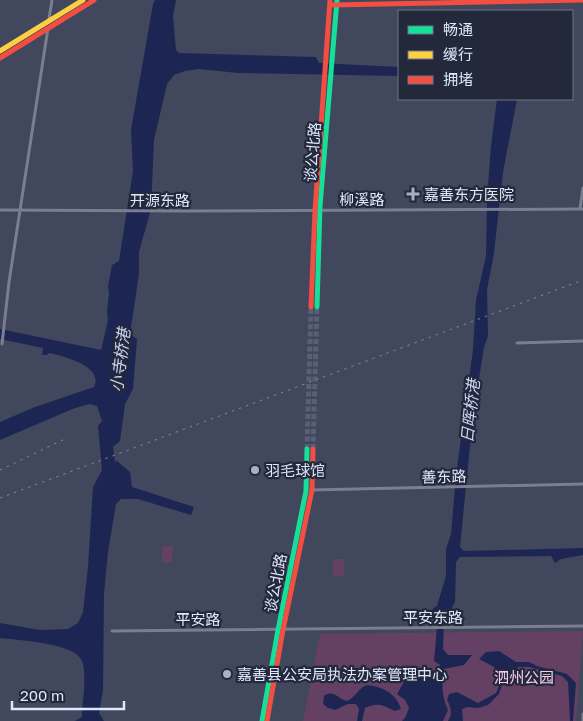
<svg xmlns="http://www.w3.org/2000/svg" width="583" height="721" viewBox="0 0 583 721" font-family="'Golos Text','Noto Sans SC',sans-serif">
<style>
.green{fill:#644164}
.water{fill:#1d2652}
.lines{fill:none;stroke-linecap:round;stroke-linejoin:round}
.primary-tunnel{stroke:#595f74;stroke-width:5;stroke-dasharray:5 2.5;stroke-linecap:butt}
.street{stroke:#7a7f8f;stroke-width:3}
.fast{stroke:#16e098;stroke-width:5}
.slow{stroke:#ffcf43;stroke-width:5}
.jam{stroke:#f24e42;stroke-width:5}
.rail{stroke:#838896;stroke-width:1;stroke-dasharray:2.5 5;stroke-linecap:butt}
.poi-dot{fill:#a8afc6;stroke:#23293a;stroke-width:2}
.labels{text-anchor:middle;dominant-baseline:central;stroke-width:4.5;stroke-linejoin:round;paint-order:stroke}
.street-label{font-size:15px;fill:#dfe7ff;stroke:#23293a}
.poi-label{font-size:15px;fill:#dfe7ff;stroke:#23293a;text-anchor:start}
.park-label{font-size:15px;fill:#f9cdf2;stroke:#23293a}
.water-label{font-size:16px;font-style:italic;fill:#cbd6f6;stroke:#23293a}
</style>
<rect width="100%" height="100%" fill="#41475c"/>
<path class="green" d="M162,546H173L172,562H162Z
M333,559H344V576H333Z
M583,631L576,721H303L320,634Z"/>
<path class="water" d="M155,0H176L173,16L176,50L179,53L316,57L319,63L399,67V76L238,73L199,69L185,71L174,75L167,84L154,140L151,209L139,252V274L130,334L137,339L133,389L125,404L120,441L113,447L115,462L117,461L130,472L132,487L194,507L191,515L138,499H121L116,504L108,552L104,593L103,690L99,713L104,721H75L82,717C82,702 88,671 81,659C72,643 17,640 0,638V623L40,630L68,629L78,623L83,612L88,567L93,487L102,470L98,426L102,421L97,406L90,404L75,408L0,440V422L35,407L94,387C104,366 63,356 49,353L47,355H42L43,348L0,339V329L101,350L108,320L107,312L109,293L108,286L112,265L119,261L133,171L131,130L153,4Z
M497,99H517L503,172L494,253L487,290L488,336L484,347L473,416L460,547L464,551L583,548V555L561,559L555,563L551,556L460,557L456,562L455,602L444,623L443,649L448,655H472L464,665L444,669C441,682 442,698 448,710L443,721H402L405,718L409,708L405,700L397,694L406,678L431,677L438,673L440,665L434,661L438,616L433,613V608L437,606L446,576V549L451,534L456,475L473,350L476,300L486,256L487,200L491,146Z
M499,651L516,662H529L537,666L567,674L576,683L573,721H570L568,682L562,676L529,667H519L509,675L503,682L499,694L488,705L478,708L468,707L462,709L463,721H448C453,713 451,708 447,700L449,694L457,692L478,703L496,693L503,676L494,667L479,659L486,652Z
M367,685C383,687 396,693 401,709L395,711C382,705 379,702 365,708L362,721H357L359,709L356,704H348L335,710L328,708L323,704L324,696C334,689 338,699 347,701C355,698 359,687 367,685Z"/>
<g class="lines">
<path class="primary-tunnel" d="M307,449L311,307
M313,449L317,307"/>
<path class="street" d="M49,19L52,0
M580,209L583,188
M0,210L186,211L583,209
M517,343L583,341
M2,344L9,282L48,28
M311,490L583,484
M112,631L583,626
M583,721V714"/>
<path class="fast" d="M317,307L320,206L337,0
M262,721L278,630L306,491L307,449"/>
<path class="slow" d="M0,51L83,0"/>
<path class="jam" d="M333,5L583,0
M0,58L94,0
M311,307L315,211L330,0
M267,721L283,630L312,490L313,449"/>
<path class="rail" d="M0,470L67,438
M0,498L583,280"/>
</g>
<g class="poi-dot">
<path d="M410.5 186.5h5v5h5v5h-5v5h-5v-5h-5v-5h5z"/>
<circle cx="255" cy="470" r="5"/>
<circle cx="227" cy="674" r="5"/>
</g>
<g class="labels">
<g class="street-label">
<text transform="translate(312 152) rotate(-85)">谈公北路</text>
<text x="362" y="199">柳溪路</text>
<text x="160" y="200">开源东路</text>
<text transform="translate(444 476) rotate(-1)">善东路</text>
<text transform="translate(275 583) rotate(-79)">谈公北路</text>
<text x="433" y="617">平安东路</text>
<text x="198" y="619">平安路</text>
</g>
<g class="poi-label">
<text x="424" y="194">嘉善东方医院</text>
<text x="265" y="470">羽毛球馆</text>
<text x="237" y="674">嘉善县公安局执法办案管理中心</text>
</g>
<g class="park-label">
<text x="524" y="677">泗州公园</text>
</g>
<g class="water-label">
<text transform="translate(120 360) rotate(-83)">小寺桥港</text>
<text transform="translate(470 411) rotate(-84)">日晖桥港</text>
</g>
</g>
<rect x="398" y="10" width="175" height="90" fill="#23293a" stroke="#6e7589"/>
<rect x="408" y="26" width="25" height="8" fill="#16e098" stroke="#6e7589"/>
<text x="443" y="35" font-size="15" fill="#dfe7ff">畅通</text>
<rect x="408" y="51" width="25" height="8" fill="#ffcf43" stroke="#6e7589"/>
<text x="443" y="60" font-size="15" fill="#dfe7ff">缓行</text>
<rect x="408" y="76" width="25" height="8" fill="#f24e42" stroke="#6e7589"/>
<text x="443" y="85" font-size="15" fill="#dfe7ff">拥堵</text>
<path d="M12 701v8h112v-8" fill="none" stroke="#dfe7ff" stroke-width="2.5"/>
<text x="20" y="701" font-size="15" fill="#dfe7ff" stroke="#23293a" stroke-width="4" paint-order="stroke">200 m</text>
</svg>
